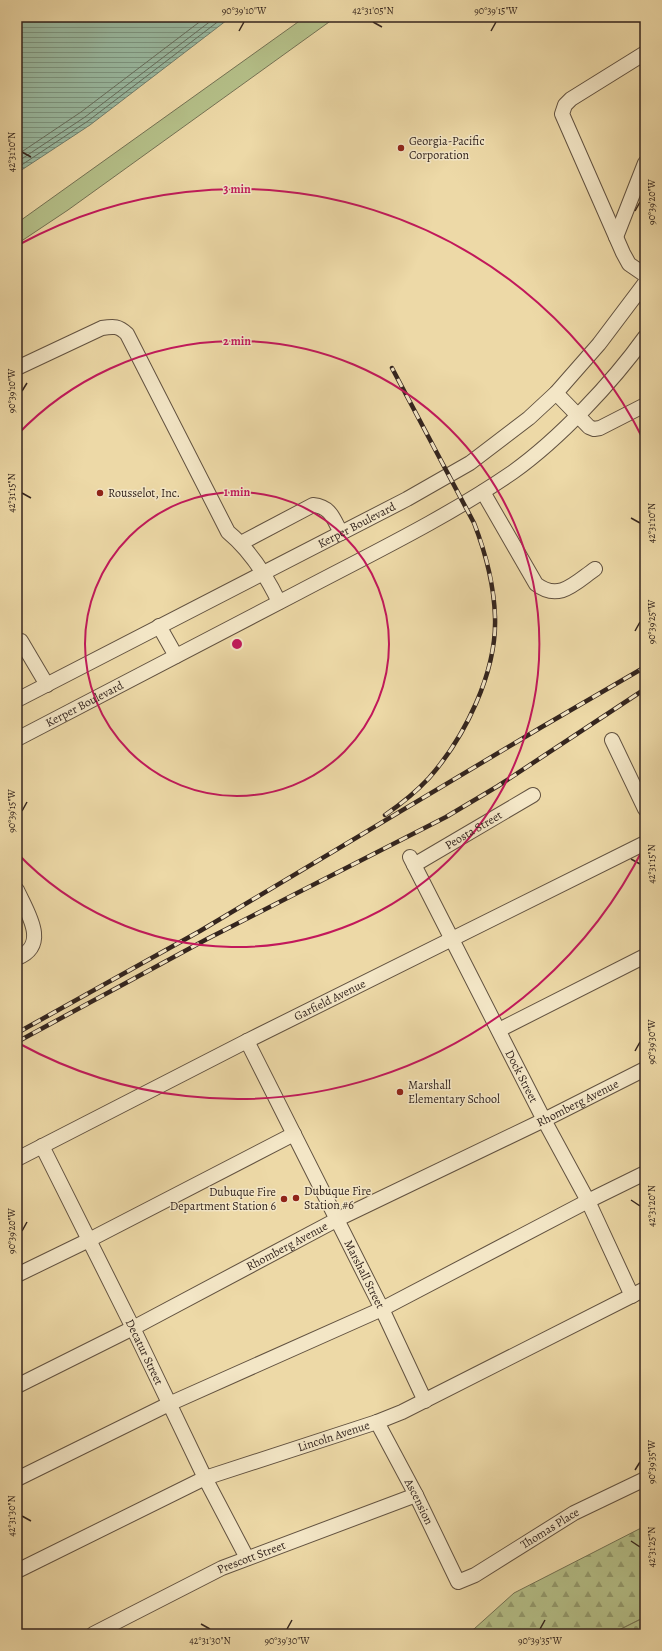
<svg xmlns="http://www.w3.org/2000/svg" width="662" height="1651" viewBox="0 0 662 1651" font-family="Alegreya,serif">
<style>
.grass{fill:#b5c089;stroke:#747254}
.forest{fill:url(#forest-firs);stroke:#747254}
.cemetery{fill:url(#cemetery-stones);stroke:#747254}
.water{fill:url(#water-rules);stroke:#717f6e}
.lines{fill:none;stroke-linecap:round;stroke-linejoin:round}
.shore{stroke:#677060;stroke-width:1}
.minor-casing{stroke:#625240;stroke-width:16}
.minor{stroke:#f3e6c6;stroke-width:14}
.rail-casing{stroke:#34251e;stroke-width:4.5}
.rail{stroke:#f3e6c6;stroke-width:3;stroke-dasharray:9;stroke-linecap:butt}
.ticks{fill:none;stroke:#34251e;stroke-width:1.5}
.ring{fill:none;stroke:#c2185b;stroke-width:2}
.poi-dot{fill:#8f2418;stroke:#f3e6c6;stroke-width:1.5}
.labels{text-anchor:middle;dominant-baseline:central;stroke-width:3;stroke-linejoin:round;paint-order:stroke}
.poi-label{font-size:12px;fill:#34251e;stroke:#f3e6c6;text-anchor:start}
.street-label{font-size:12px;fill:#34251e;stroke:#f3e6c6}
.centre{fill:#c2185b;stroke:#f3e6c6;stroke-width:2}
.ring-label{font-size:12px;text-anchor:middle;font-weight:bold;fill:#c2185b;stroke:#f3e6c6;stroke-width:3;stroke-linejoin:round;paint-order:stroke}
.neatline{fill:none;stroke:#34251e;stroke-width:1.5}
.ticks-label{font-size:10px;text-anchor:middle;fill:#34251e}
</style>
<defs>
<pattern id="forest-firs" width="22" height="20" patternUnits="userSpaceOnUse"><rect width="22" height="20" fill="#b5c089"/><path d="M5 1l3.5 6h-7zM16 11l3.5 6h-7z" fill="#949c6f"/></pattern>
<pattern id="cemetery-stones" width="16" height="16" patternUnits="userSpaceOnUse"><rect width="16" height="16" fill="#b5c089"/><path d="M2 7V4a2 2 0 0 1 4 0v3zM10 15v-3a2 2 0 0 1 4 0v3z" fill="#949c6f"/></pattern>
<pattern id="water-rules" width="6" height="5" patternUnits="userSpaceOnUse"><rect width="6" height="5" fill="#9abba3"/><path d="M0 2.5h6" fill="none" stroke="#7e9884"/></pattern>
</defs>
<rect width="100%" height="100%" fill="#edd9a7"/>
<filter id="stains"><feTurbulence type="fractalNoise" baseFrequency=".005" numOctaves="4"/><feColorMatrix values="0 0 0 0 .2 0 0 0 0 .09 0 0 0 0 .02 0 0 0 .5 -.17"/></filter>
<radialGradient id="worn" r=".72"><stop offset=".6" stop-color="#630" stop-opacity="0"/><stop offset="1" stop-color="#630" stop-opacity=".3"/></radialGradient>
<path class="grass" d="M305,17H336L68,210L17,244V223Z"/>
<path class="forest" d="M645,1526V1617L611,1634H464L474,1629L514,1593Z"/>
<path class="cemetery" d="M645,1617V1634H611Z"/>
<path class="water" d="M17,17H231L90,125L17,173Z"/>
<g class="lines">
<path class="shore" d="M17,155L81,112L206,17
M17,162L85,117L216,17
M17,168L88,121L224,17"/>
<g class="minor-casing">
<g id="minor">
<path d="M645,53L571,99L565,105L562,114L623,253L629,264L645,275"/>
<path d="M616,237L645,163"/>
<path d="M17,368L102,328C114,326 119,326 127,334L228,532C251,551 266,575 279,602"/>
<path d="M556,393L589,427L594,429L600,428L645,405"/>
<path d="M483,492L536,584C559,602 575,583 595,569"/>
<path d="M241,543L313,505C331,507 333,518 341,533"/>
<path d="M159,626L176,656"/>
<path d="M17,641H21L47,685"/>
<path id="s1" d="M17,700L407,499L470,463L529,418L556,393L599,344L645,283"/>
<path id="s2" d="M17,739C111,690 205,641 299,592C371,554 446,518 513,472C559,439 612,383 645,337"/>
<path d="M612,740L645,809"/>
<path id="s3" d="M410,857L544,1120L588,1201L632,1296"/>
<path id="s4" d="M414,865L533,795"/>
<path d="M17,890C27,912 50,945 17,958"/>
<path d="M499,1030L645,956"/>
<path id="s5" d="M247,1041L382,1309L425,1401"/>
<path id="s6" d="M42,1146L133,1328L205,1478L247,1558"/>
<path id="s7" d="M17,1159L247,1041L645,843"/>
<path d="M17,1275L89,1240L294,1134"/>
<path id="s8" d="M17,1386L133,1328L338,1219L544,1120L645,1069"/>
<path id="s9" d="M377,1422L416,1495L458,1582L475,1575L574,1513L645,1479"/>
<path d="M17,1479L169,1404L382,1309L588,1201L645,1173"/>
<path id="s10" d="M17,1571L205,1478L377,1422L402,1412L645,1289"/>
<path id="s11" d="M93,1634L222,1568L416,1495"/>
</g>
</g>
<use href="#minor" class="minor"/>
<g class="rail-casing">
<path id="rail" d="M385,815C401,804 416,792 429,778C465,737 497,672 495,617C494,584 486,554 474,523L392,368
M17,1033L200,931L540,728L645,667
M17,1042L207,939L446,817L498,786L645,689"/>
</g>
<use href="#rail" class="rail"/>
</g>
<path class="ticks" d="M373,22L382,27M239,31L244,22M491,31L496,22M22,152L31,157M635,211L640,202M22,391L27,383M22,493L31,498M631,518L640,523M635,631L640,622M22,811L27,802M631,859L640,864M635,1051L640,1042M631,1200L640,1206M22,1231L27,1222M635,1470L640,1462M22,1516L31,1521M631,1541L640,1547M201,1624L210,1629M287,1629L292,1620M540,1629L545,1620"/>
<g class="ring">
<circle cx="237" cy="644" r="152"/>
<path d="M17 435A303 303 0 1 1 17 853"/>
<path d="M644 847A455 455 0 0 1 20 1044M20 244A455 455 0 0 1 644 441"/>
</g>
<g class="poi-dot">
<circle cx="401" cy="148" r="4"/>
<circle cx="100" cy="493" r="4"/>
<circle cx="400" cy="1092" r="4"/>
<circle cx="296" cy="1198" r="4"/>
<circle cx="284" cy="1199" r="4"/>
</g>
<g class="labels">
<g class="poi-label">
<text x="409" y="141">Georgia-Pacific<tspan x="409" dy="14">Corporation</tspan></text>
<text x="108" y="493">Rousselot, Inc.</text>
<text x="408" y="1085">Marshall<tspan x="408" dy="14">Elementary School</tspan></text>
<text x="304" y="1191">Dubuque Fire<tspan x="304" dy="14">Station #6</tspan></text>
<text x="276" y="1192" text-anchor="end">Dubuque Fire<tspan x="276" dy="14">Department Station 6</tspan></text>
</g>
<g class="street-label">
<text stroke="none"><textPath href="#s1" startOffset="382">Kerper Boulevard</textPath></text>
<text stroke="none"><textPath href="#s2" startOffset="76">Kerper Boulevard</textPath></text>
<text stroke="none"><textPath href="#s4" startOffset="69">Peosta Street</textPath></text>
<text stroke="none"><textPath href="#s7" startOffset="351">Garfield Avenue</textPath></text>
<text stroke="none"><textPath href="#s3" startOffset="246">Dock Street</textPath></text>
<text stroke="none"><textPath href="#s8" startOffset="628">Rhomberg Avenue</textPath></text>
<text stroke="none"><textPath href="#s8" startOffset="304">Rhomberg Avenue</textPath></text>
<text stroke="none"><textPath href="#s5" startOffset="261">Marshall Street</textPath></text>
<text stroke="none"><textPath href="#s6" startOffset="230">Decatur Street</textPath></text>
<text stroke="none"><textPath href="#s10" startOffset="345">Lincoln Avenue</textPath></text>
<text stroke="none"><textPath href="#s9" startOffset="90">Ascension</textPath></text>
<text stroke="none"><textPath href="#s9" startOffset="286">Thomas Place</textPath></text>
<text stroke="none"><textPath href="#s11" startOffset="176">Prescott Street</textPath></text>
</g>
</g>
<circle cx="237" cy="644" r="6" class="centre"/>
<g class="ring-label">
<text x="237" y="193">3 min</text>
<text x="237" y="345">2 min</text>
<text x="237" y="496">1 min</text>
</g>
<rect width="662" height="1651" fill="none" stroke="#edd9a7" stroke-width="44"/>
<rect x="22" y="22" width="618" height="1607" class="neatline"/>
<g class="ticks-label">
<text x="244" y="14">90°39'10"W</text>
<text x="373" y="14">42°31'05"N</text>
<text x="496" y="14">90°39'15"W</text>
<text transform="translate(11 152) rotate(-90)" y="4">42°31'10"N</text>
<text transform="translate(651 202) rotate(-90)" y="4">90°39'20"W</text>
<text transform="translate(11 391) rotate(-90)" y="4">90°39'10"W</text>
<text transform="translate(11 493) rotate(-90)" y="4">42°31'15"N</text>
<text transform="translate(651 523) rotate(-90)" y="4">42°31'10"N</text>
<text transform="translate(651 622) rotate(-90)" y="4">90°39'25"W</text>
<text transform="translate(11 811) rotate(-90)" y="4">90°39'15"W</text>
<text transform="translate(651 864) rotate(-90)" y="4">42°31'15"N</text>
<text transform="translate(651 1042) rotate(-90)" y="4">90°39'30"W</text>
<text transform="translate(651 1206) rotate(-90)" y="4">42°31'20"N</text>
<text transform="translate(11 1231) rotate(-90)" y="4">90°39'20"W</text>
<text transform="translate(651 1462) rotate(-90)" y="4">90°39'35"W</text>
<text transform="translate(11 1516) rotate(-90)" y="4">42°31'30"N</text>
<text transform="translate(651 1547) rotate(-90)" y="4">42°31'25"N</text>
<text x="210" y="1644">42°31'30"N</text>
<text x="287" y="1644">90°39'30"W</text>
<text x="540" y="1644">90°39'35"W</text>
</g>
<rect width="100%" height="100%" filter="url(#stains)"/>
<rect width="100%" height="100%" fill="url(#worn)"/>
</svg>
